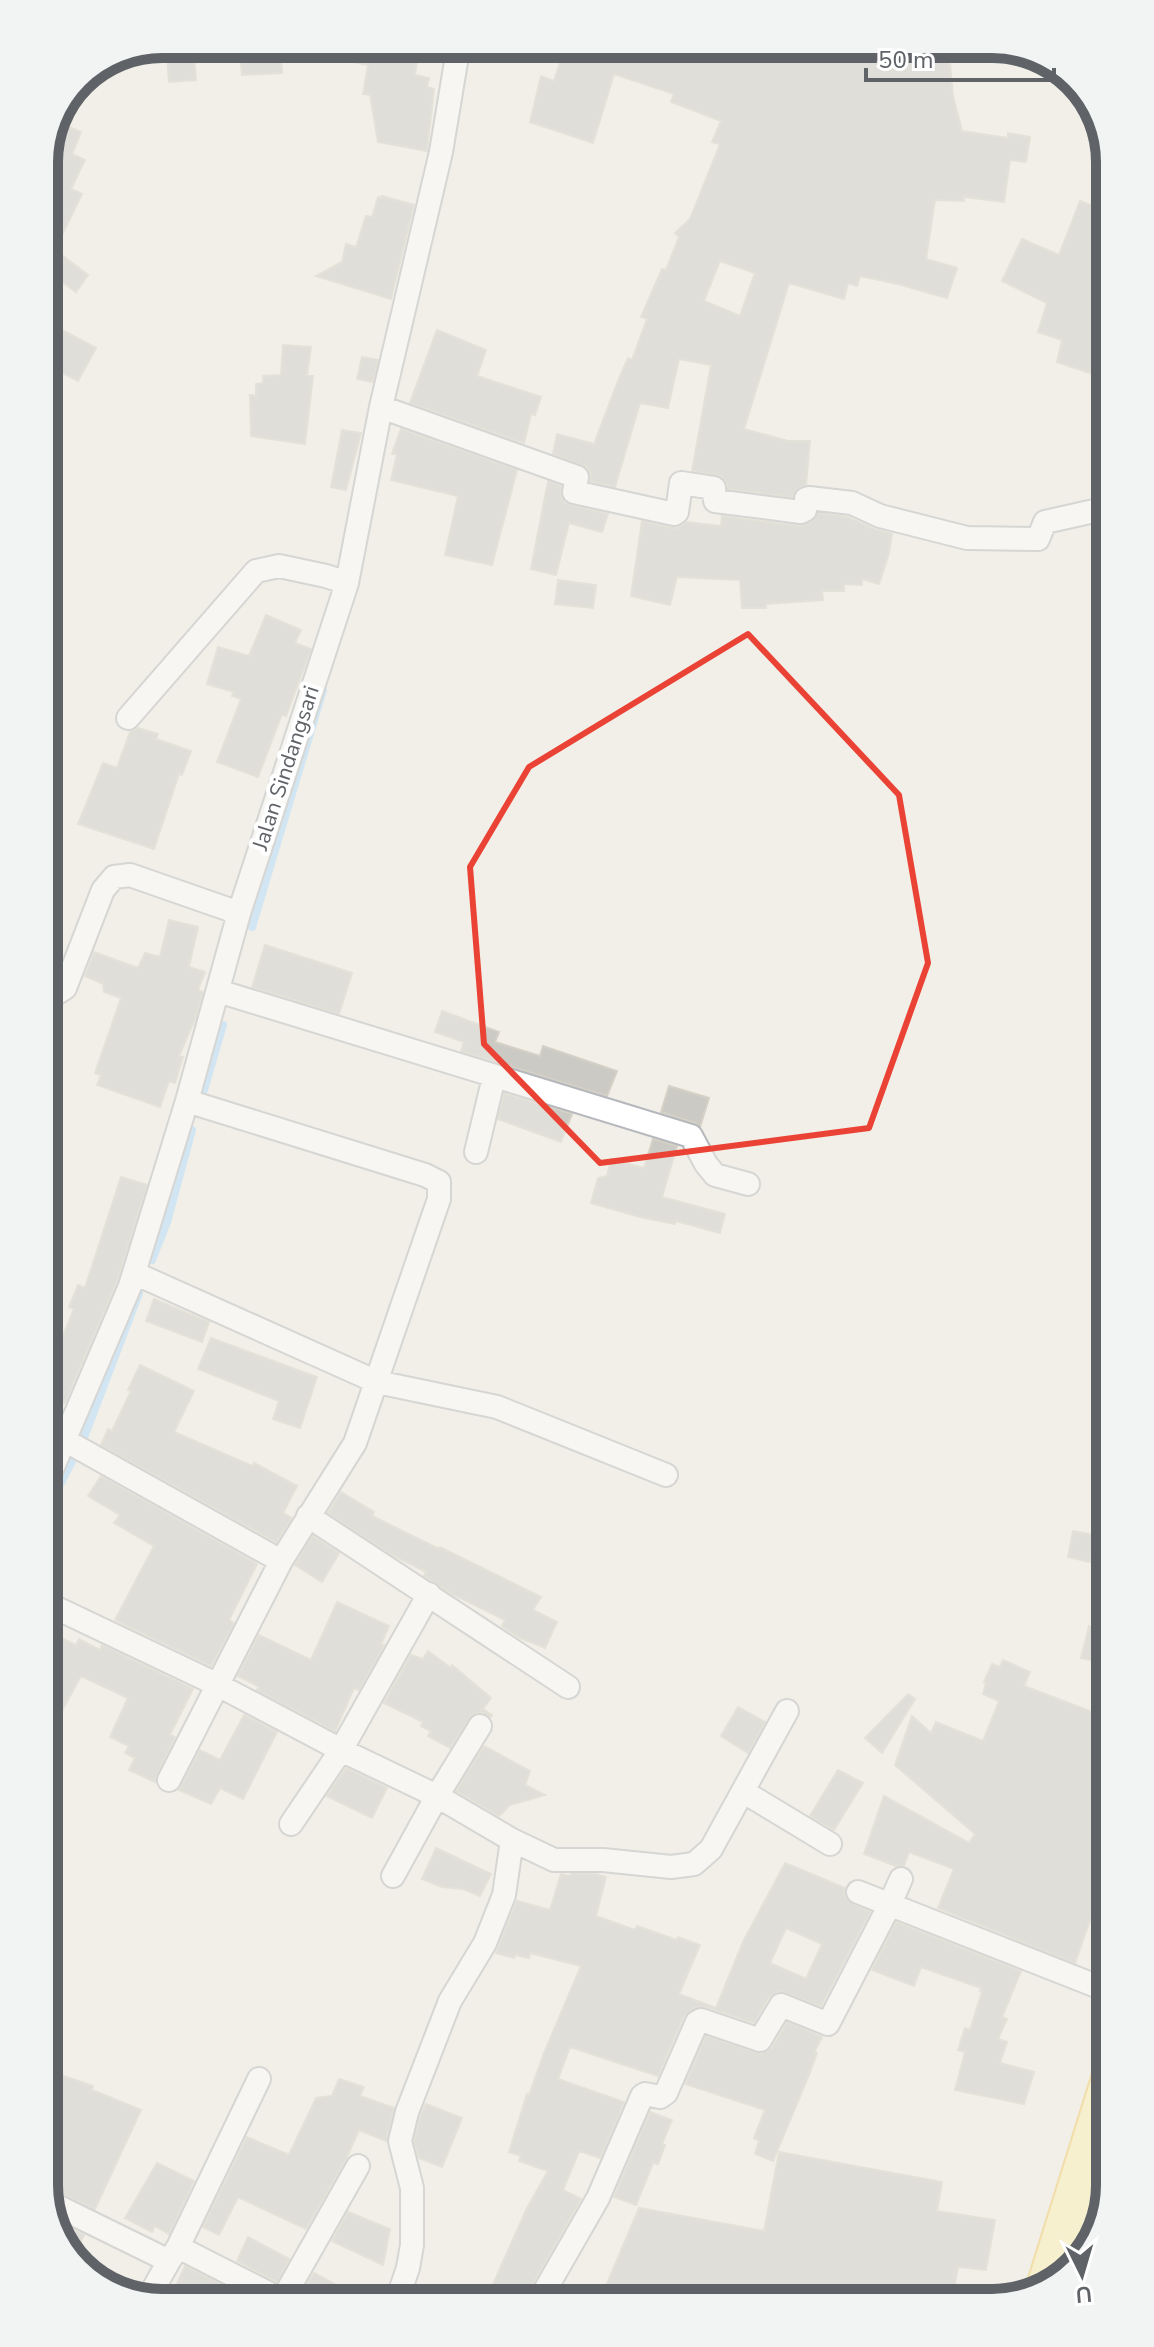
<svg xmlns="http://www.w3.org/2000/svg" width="1154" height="2347" viewBox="0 0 1154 2347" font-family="'Nunito Sans',sans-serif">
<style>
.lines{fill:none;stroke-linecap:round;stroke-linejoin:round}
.stream{stroke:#aadaff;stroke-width:8}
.building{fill:#cccac5;stroke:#d6d1c6;stroke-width:2;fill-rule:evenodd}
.minor-casing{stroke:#b5b8bc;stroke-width:26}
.primary-casing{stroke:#f2c960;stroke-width:40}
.minor{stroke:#fff;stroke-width:22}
.primary{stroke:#fff2af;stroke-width:36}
.marked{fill:none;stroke:#ea4335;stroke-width:6;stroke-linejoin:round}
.labels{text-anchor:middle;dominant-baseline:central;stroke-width:8;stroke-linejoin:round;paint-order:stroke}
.street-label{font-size:22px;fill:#5f6368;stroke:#fff}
.rim{fill:none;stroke:#5f6368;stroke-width:10}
</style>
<rect width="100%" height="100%" fill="#f1efe8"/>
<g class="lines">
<path class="stream" d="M252,927L323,690
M204,1090L223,1025
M152,1260L167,1222L192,1130
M50,1504L83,1440L139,1293"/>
</g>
<path class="building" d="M239,44H280L282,73L242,75Z
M313,44H419L415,75L429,78L427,87L434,89L427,151L378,142L370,95L363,94L368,65L312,54Z
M566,44H684L734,61L741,44H864L950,64L953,96L962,131L1008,138V133L1030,137L1026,162L1010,160L1004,202L964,197V201L935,200L926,259L957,268L947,298L898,284L860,276L857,286L848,283L844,299L789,283L744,429L788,441H810L806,485L796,490L792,497L728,489L726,482L721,476L692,471L711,365L679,359L668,408L640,403L615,487L590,481L591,474L587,467L553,454L557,434L594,444L620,376L628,358L632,360L647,319L641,317L662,269L666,270L679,237L675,233L690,219L720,144L712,142L721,121L671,102L674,94L614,74L593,143L530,122L541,76L554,81ZM720,261L755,273L740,316L704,301Z
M194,52L196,80L169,82L167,55Z
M64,125L81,132L72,154L85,160L71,189L82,194L45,270L44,155L49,144L53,145Z
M382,196L414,205L391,299L316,276L342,262L346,244L356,247L366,216L372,217L378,197L382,198Z
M1080,201L1102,209V377L1057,362L1062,340L1038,332L1047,303L1002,281L1022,239L1059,255Z
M63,256L88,275L76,292L51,273Z
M45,321L96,348L78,381L45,364Z
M437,330L486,350L477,376L541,397L535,415L531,414L524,443L410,403Z
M283,345L311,347L307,376H313L305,444L251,436L250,395L256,396V384L263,383V376L281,375Z
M362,357L378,360L373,382L357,379Z
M401,429L517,470L492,565L445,555L458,496L391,480L397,454H392Z
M342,430L361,433L346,490L331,487Z
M548,481L561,486V496L565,503L608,514L602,532L569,523L556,575L531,569Z
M818,513L848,517L874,529L892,534L889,553L879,584L862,579V585L844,584V591H822L823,600L766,604V608H742L740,580L677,577L670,605L631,596L642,521L672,528H677L686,522L721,526L722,516L800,526L812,522Z
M558,580L596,585L593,608L555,604Z
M266,615L301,630L295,643L311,649L286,716L282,714L258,777L217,762L241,699L232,696L234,692L207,684L218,647L249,656Z
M138,728L158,734L156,739L191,751L182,775L179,774L154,849L78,824L103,763L117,768L130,732Z
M169,920L198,927L189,967L205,972L198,990L203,992L196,1017L179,1056L183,1057L175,1083L169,1081L160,1107L97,1085L101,1075L95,1073L121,998L104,992L103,984L85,976L94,952L138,968L145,953L160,957Z
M265,945L352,973L339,1014L252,987Z
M442,1011L499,1032L495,1042L540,1056L543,1046L617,1071L607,1096L461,1051L464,1042L435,1032Z
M669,1086L709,1098L700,1127L695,1123L661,1112Z
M504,1093L572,1114L561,1142L498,1119Z
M653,1139L677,1146L662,1197L725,1214L720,1233L676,1221L675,1224L640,1217L591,1203L598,1178L607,1176L611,1159L644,1168Z
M121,1177L147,1185L117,1281L65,1403L49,1397V1370L74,1309L69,1307L78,1285L85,1288Z
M154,1299L209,1322L202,1342L146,1321Z
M211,1338L317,1377L300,1428L273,1419L279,1401L198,1369Z
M140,1365L194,1391L174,1432L252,1466L254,1463L297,1486L283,1513L292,1518L276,1542L101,1445L108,1429L112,1431L131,1391L128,1390Z
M101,1476L257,1564L229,1620L234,1623L211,1666L115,1620L154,1546L114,1523L120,1515L88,1496Z
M341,1492L374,1512L372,1516L439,1549L440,1547L541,1597L533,1610L557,1622L545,1648L518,1637L502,1626L505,1620L452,1594L424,1576L426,1572L392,1555L328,1513Z
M1073,1531L1095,1535L1090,1562L1068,1557Z
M313,1536L339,1553L322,1582L295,1565Z
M337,1602L389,1626L381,1644L384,1645L359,1690L354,1688L335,1731L257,1690L259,1687L238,1676L259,1635L311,1660Z
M1089,1626L1108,1631V1664L1081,1658Z
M50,1633L76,1645L79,1639L100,1650L102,1645L193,1689L170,1735L175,1737L157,1774L155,1782L129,1770L135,1758L125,1753L129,1746L110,1737L128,1698L81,1676L51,1731Z
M428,1651L451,1668L452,1665L491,1698L483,1709L492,1715L491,1717L481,1712L473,1714L450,1748L428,1736L431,1731L421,1726L423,1722L384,1703L411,1655L423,1659Z
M1003,1660L1030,1672L1024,1686L1108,1718L1109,1858L1097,1880L1103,1883L1075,1963L938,1908L954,1869L909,1852L904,1866H896L864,1854L884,1796L969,1843L975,1834L895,1765L912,1716L931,1733L936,1722L983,1741L999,1701L983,1694L986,1683L984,1682L992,1664L1000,1667Z
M908,1694L915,1699L882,1753L865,1738Z
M738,1707L765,1722L748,1753L721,1736Z
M244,1715L277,1732L243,1799L220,1788L211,1804L179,1790L200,1750L220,1760Z
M484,1746L530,1771L525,1785L545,1795L510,1805L499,1816L456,1791Z
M346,1768L387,1788L372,1818L327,1796Z
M838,1770L863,1783L834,1830L810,1816Z
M436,1848L491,1874L480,1896L463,1889L442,1887L422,1879Z
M785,1863L845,1888L844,1895L848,1901L870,1912L821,2006L779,1991L769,1997L754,2023L706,2007H695L684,2016L658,2076L570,2047L558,2079L624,2102L600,2158L579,2151L563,2190L581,2199L528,2292L526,2299L486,2300L527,2208L548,2171L519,2161L521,2156L509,2152L527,2094L529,2095L544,2053L581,1966L530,1953L529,1958L515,1955L514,1958L496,1953L517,1901L550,1910L561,1874L570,1876L571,1874H595L606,1877L596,1916L635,1930L637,1926L677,1940L678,1937L700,1945L679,1994L716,2008L743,1942ZM786,1928L822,1944L806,1979L770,1963Z
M896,1922L1021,1971L1002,2017L1007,2019L998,2039L1007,2042L1000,2063L1034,2072L1024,2104L955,2090L965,2052L958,2050L965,2028L970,2030L982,1992L980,1991L981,1988L921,1967L914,1986L872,1970Z
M787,2022L822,2037L814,2053H817L809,2075L773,2161L755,2154L759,2141L754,2138L765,2110L685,2084L706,2036L762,2054L772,2048Z
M52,2072L93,2086L92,2090L141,2110L95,2209L53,2190Z
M339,2079L364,2087L360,2096L394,2108L386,2141L359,2130L345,2161L306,2229L238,2197L219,2235L203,2227L247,2137L289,2155L316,2098L332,2096Z
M426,2104L462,2118L442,2167L419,2158L414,2141L420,2117Z
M650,2112L672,2120L662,2144L665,2145L658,2164L653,2163L636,2205L614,2197Z
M779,2152L942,2182L937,2211L995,2220L986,2270L958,2267L953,2295L601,2298L639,2208L764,2231Z
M157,2163L194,2181L169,2234L155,2226L152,2232L125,2218Z
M348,2212L390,2229L383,2265L332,2241Z
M53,2220L84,2235L73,2257L53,2230Z
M248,2237L289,2259L277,2282L237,2261Z
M185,2266L255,2302L168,2303Z
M314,2273L367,2301H297Z"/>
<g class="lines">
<g class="minor-casing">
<path id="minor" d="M381,407L577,477L574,492L674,514L677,512L681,483L714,488L715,501L801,512L805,510L806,499L809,498L852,503L880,516L967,538L1038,539L1045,522L1103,509
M128,718L256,571L279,566L326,576L347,583
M218,991L691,1136L706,1164L715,1175L748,1184
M48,993L54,995L65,988L103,890L114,877L130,875L239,913
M476,1152L494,1077
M134,1273L377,1382L497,1407L666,1475
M50,1432L281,1561
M50,1474L130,1286L187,1101L239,913L347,583L381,407L441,152L459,44
M308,1516L568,1687
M50,1605L216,1684L341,1750L437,1796L393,1876
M480,1726L437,1796L512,1840L554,1860H603L671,1867L694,1864L711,1849L787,1711
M169,1780L281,1561L355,1443L439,1199V1182L425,1175L187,1101
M744,1792L830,1844
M291,1824L341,1750L429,1594
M858,1892L1109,1991
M53,2204L169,2261L178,2247L259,2079
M178,2247L282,2300
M540,2299L598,2198L642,2096L645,2094L660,2097L666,2093L697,2022L701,2020L760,2040L781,2005L828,2024L889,1906L901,1879
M147,2300L169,2261
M397,2300L408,2268L412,2245V2188L400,2141L407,2112L450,2001L485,1943L504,1895L512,1840
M281,2302L358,2166"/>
</g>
<g class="primary-casing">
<path id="primary" d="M1045,2287L1110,2079"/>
</g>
<use href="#minor" class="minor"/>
<use href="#primary" class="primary"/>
</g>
<path d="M0 0H1154V2347H0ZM748,634L899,795L928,963L869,1128L600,1163L484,1044L470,867L529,767Z" fill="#f1efe8" fill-opacity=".55" fill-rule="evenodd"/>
<path class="marked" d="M748,634L899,795L928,963L869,1128L600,1163L484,1044L470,867L529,767Z"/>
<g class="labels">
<g class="street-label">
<text transform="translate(286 768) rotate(-72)">Jalan Sindangsari</text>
</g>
</g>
<path d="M0 0H1154V2347H0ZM162 58H992A104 104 0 0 1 1096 162V2185A104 104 0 0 1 992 2289H162A104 104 0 0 1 58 2185V162A104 104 0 0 1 162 58Z" fill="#f2f3f3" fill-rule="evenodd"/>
<path class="rim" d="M162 58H992A104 104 0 0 1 1096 162V2185A104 104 0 0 1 992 2289H162A104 104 0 0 1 58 2185V162A104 104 0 0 1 162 58Z"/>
<g transform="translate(1082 2275) rotate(175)" stroke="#ffffff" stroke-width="6" paint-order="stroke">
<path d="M0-6L14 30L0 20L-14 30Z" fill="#5f6368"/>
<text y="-12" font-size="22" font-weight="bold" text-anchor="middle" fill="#5f6368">U</text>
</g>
<path d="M866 68v12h188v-12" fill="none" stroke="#5f6368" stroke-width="4"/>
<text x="878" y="68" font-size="24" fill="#5f6368" stroke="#ffffff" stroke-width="6" paint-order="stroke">50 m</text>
</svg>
